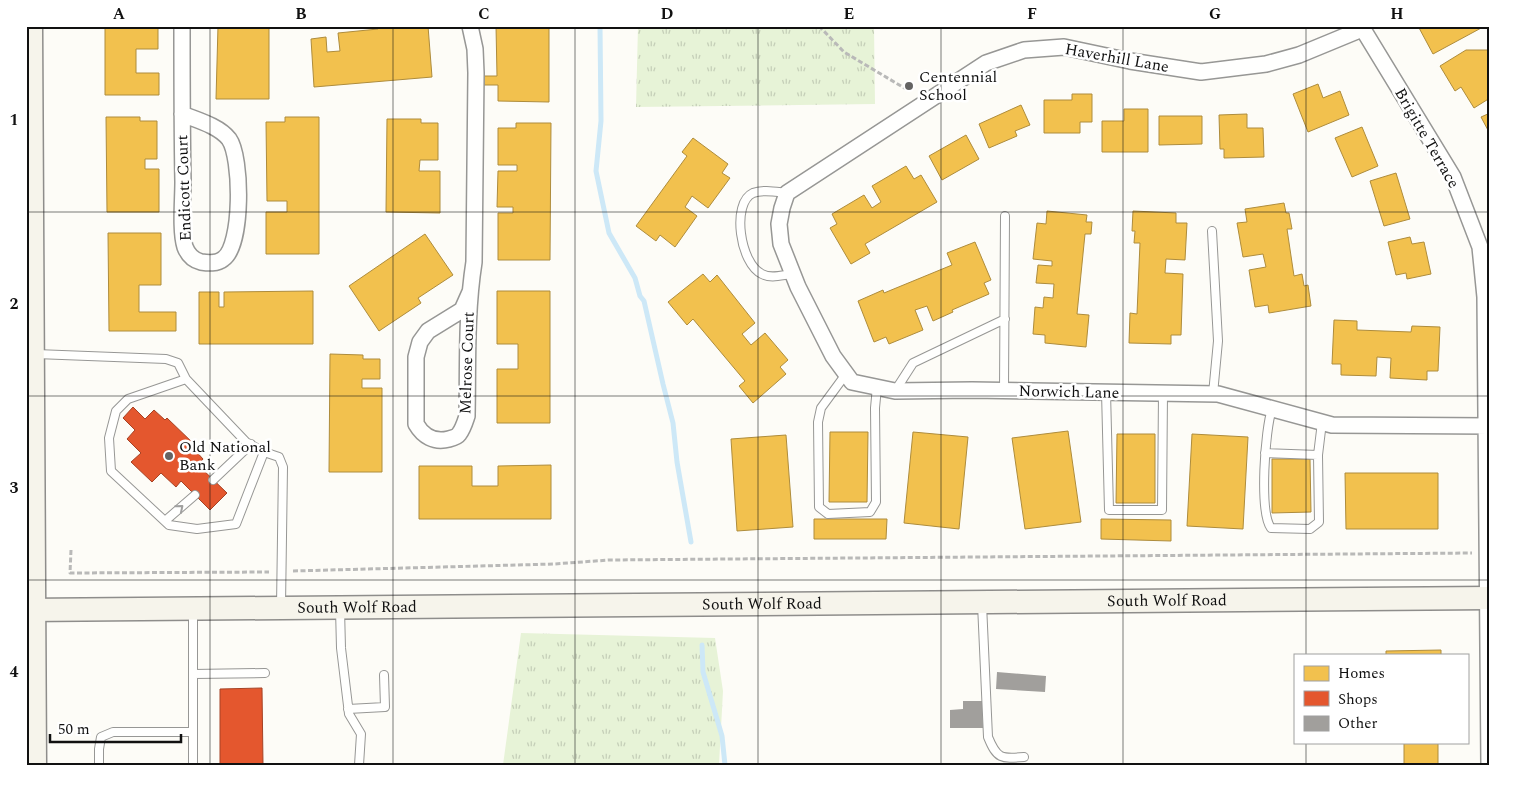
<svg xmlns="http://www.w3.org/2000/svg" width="1516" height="791" viewBox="0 0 1516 791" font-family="Spectral,serif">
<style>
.grass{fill:url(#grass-tufts)}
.homes{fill:#f2c14e;stroke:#ae8c3c}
.shops{fill:#e4572e;stroke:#a54225}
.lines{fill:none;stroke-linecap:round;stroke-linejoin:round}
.stream{stroke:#cde8f7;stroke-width:5}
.building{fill:#a19f9c}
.service-casing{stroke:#979795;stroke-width:10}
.minor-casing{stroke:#979795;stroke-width:18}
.secondary-casing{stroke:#8e8d8b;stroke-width:25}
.path{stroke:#b9b9b8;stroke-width:3;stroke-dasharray:5 2.5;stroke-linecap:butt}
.service{stroke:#fffffe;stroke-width:8}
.minor{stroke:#fffffe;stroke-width:15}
.secondary{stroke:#f6f4eb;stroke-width:22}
.oneway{stroke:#a0a09f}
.grid{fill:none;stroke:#111;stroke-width:1;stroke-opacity:0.55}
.poi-dot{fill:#646362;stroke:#fff;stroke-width:2}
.labels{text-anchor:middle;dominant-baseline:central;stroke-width:5;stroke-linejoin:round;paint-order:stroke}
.street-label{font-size:16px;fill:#111;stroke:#fff}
.poi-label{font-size:16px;fill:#111;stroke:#fff;text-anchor:start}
.neatline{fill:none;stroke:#111;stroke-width:2}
.grid-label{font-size:16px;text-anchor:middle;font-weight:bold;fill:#111}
</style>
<defs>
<pattern id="grass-tufts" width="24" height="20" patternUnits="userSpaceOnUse" patternTransform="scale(1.25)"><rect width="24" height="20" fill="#e7f3d7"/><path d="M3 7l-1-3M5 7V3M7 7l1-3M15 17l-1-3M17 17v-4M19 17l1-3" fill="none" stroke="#c5cfb8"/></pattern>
</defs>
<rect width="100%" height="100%" fill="#fdfcf7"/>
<path class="grass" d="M638,26H874L875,104L636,107Z
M521,633L715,638L723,691L719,765H503Z"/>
<path class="homes" d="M105,26H158V49H136V73H159V95H105Z
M218,26H269V99H216Z
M388,26H428L432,77L314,87L311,39L326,37L327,52L340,51L338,33L378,29V27Z
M496,26H549V102L498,101V85H484V76H497Z
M1418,26H1483V27L1433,54Z
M1466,50H1490V98L1474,108L1461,87L1455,91L1440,66Z
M1318,84L1323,98L1340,91L1349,115L1308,132L1293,94Z
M1072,94H1092V122H1080V133H1044V100H1072Z
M1021,105L1030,125L1015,131L1017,136L989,148L979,124Z
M1124,109H1148V152H1102V121H1124Z
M1490,113V134L1481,117Z
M1247,114V128H1263L1264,157L1224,158V149H1220L1219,115Z
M1159,116H1202V144L1159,145Z
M106,117H140V121H157V159H145V169H159V212H107Z
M285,117H319V254H266V212H287V201H267L266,122H285Z
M387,119H421V123H438V160H420L419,171H440V213L386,212Z
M516,123H551L550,260H498V213H513V207H497L498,171H517V165H498V128H516Z
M1362,127L1378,166L1352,177L1335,138Z
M966,135L979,159L942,180L929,156Z
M693,138L728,164L722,173L730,178L708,208L692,196L685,207L697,216L675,247L660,235L656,241L636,226L687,156L682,152Z
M906,166L914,179L921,175L937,202L865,244L870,253L851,264L830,228L837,224L832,214L864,195L872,208L881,202L872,186Z
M1396,173L1410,219L1384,226L1370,181Z
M1284,203L1286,213H1289L1292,229H1287L1294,276L1302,274L1304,286L1308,285L1311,306L1269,313L1268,305L1255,307L1249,270L1266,267L1263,254L1243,257L1237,223L1247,222L1245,209Z
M1047,211L1087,215L1086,222H1092L1091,234H1085L1077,314L1089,315L1086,347L1045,343V335L1033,334L1035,307L1043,308L1044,297L1053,298L1054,284L1036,283L1038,265L1052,266V261L1033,259L1037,223L1046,224Z
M1133,211L1176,213V223H1187L1185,260L1166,259L1165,273L1183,274L1181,335H1171V344L1129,343L1130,313L1137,314L1140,243H1134L1135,231H1132Z
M108,233H161V285H139V312H176V331H109Z
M425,234L453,275L418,298L421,303L379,331L349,286Z
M1410,237L1412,244L1424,242L1431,274L1407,279L1406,273L1396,275L1388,242Z
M975,242L991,280L984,283L989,294L952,310L953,312L933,321L927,306L915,310L923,330L889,344L886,337L874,342L858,301L883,290L884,293L952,265L947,253Z
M703,274L710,282L717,275L755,323L742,334L751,345L765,333L788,360L780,367L786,374L753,403L739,386L745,381L693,319L687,325L668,302Z
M313,291V344H199V292H219V307H224V292Z
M497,291H550V423H497V369H518V344H497Z
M1334,320L1357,321V330L1411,332L1412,326L1440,327L1438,371H1427V380L1390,378L1391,358L1377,357L1376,376L1341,375V364H1332Z
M330,354L363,355V359H380V379H362V388H382V472H329Z
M1068,431L1081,522L1025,529L1012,438Z
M830,432H868L867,502H829Z
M913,432L968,437L959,529L904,523Z
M1117,434H1155V503H1116Z
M1192,434L1248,437L1243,529L1187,526Z
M786,435L793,527L737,531L731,439Z
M1272,459H1310L1311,512L1272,513Z
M551,465V519H419V466H472V486H498V466Z
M1345,473H1438V529H1346Z
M814,519H887L886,539H814Z
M1101,519L1171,520V541L1101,539Z
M1441,650V655H1386V651Z
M1404,742H1438V765H1404Z"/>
<path class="shops" d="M133,407L145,419L154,410L165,420L167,418L195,445L193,448L203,459L198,465L227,493L210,510L181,481L176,487L161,473L152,482L131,462L141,453L127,439L135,430L123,418Z
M262,688L263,765H220V689Z"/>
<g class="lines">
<path class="stream" d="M600,26L601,121L596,171L609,233L635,278L640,296L644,301L663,384L673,423L677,462L691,542
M702,645L703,672L722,736L725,765"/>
</g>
<path class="building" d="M997,672L1046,676L1045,692L996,689Z
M963,701H982L983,728H950V710L963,709Z"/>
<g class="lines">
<g class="service-casing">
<path id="service" d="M787,193C777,192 763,189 753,193C731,203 740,264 762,274C771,279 782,275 792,274
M1212,231L1218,341L1213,394
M36,354L166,359L178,363L186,379L246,442L264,452L279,457L283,467L281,606
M846,374L821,408L818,422L819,507L828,514L870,512L876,502L875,408L877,387
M186,379L128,399L116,411L109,438L111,471L169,525L197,529L236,524L264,452
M895,391L913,363L1005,319
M1004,391L1005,216
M1106,392L1109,510H1162L1163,393
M1272,409C1265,429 1259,512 1271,528L1310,529L1319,522L1318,455L1322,422
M1265,453L1318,455
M213,480L251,444
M165,521L195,495
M982,604L988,737C997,759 1001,759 1024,757
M340,609L341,648L349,714L361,734L359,765
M193,612V765
M193,674L265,673
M348,709L385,707L384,675
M99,765V749L101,737L113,732H193"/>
</g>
<g class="minor-casing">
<path id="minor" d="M182,26C182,78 182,130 183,182C183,200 180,231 185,247C188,255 193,260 201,262C208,263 217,264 223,259C243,246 242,157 229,139C219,126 197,120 182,114
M1361,26L1453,177L1480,247L1485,297L1489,765
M1362,29L1299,55L1266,64L1201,72L1130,61L1064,47L1024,50L986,63L787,193L782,208L779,224L781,244L798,287L833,356L852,382L895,391L972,390L1218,394L1332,425L1490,426
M470,292L462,310L428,331L420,342L416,357V424C423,436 434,443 449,439C453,438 457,437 459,434C463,429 465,422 467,416C468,364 466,313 474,262L476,73L475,49L470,26"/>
</g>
<g class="secondary-casing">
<g id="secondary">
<path d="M31,26L35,765"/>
<path id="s1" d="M26,610L1490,598"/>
</g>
</g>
<path class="path" d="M819,26L844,52L906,89
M71,550L70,573L269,572
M293,571L554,564L609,560L1472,553"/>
<use href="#service" class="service"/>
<use href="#minor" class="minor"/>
<use href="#secondary" class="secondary"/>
</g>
<defs><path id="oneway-chevron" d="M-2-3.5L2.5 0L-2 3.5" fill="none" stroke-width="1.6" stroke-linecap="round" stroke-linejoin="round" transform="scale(1.25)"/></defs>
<use class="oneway" href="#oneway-chevron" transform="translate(180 508) rotate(-40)"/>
<path class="grid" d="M210,26V765M393,26V765M575,26V765M758,26V765M941,26V765M1123,26V765M1306,26V655M26,212H1490M26,396H1490M26,580H1490M1306,742V765"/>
<g class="poi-dot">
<circle cx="909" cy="86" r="5"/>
<circle cx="169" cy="456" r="5"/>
</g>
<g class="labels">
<g class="street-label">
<text transform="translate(1117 58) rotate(10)">Haverhill Lane</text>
<text transform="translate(1427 138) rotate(60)">Brigitte Terrace</text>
<text transform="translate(184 188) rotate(-92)">Endicott Court</text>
<text transform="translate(467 363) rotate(-88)">Melrose Court</text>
<text transform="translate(1069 392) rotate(1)">Norwich Lane</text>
<text stroke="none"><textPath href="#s1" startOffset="1141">South Wolf Road</textPath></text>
<text stroke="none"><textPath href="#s1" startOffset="736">South Wolf Road</textPath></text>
<text stroke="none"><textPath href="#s1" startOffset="331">South Wolf Road</textPath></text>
</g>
<g class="poi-label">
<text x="919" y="77">Centennial<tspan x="919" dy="18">School</tspan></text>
<text x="179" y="447">Old National<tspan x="179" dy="18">Bank</tspan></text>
</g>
</g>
<rect width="1516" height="791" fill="none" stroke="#ffffff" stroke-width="55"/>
<rect x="1294" y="654" width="175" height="90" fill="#ffffff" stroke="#a0a0a0"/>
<rect x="1304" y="666" width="25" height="15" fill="#f2c14e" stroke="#a0a0a0"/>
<text x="1338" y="678" font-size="15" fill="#111111">Homes</text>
<rect x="1304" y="691" width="25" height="15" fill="#e4572e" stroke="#a0a0a0"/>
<text x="1338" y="704" font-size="15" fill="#111111">Shops</text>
<rect x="1304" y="716" width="25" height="15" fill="#a19f9c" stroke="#a0a0a0"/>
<text x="1338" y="728" font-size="15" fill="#111111">Other</text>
<path d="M50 734v8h131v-8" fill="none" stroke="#111111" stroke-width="2.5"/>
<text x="58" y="734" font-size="15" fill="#111111" stroke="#ffffff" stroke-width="4" paint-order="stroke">50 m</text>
<rect x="28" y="28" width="1460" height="736" class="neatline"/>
<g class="grid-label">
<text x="119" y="19">A</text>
<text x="301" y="19">B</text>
<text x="484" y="19">C</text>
<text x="667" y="19">D</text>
<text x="849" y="19">E</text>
<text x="1032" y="19">F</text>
<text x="1215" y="19">G</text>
<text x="1397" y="19">H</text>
<text x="14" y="125">1</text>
<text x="14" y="309">2</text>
<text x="14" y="493">3</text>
<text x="14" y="677">4</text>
</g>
</svg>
